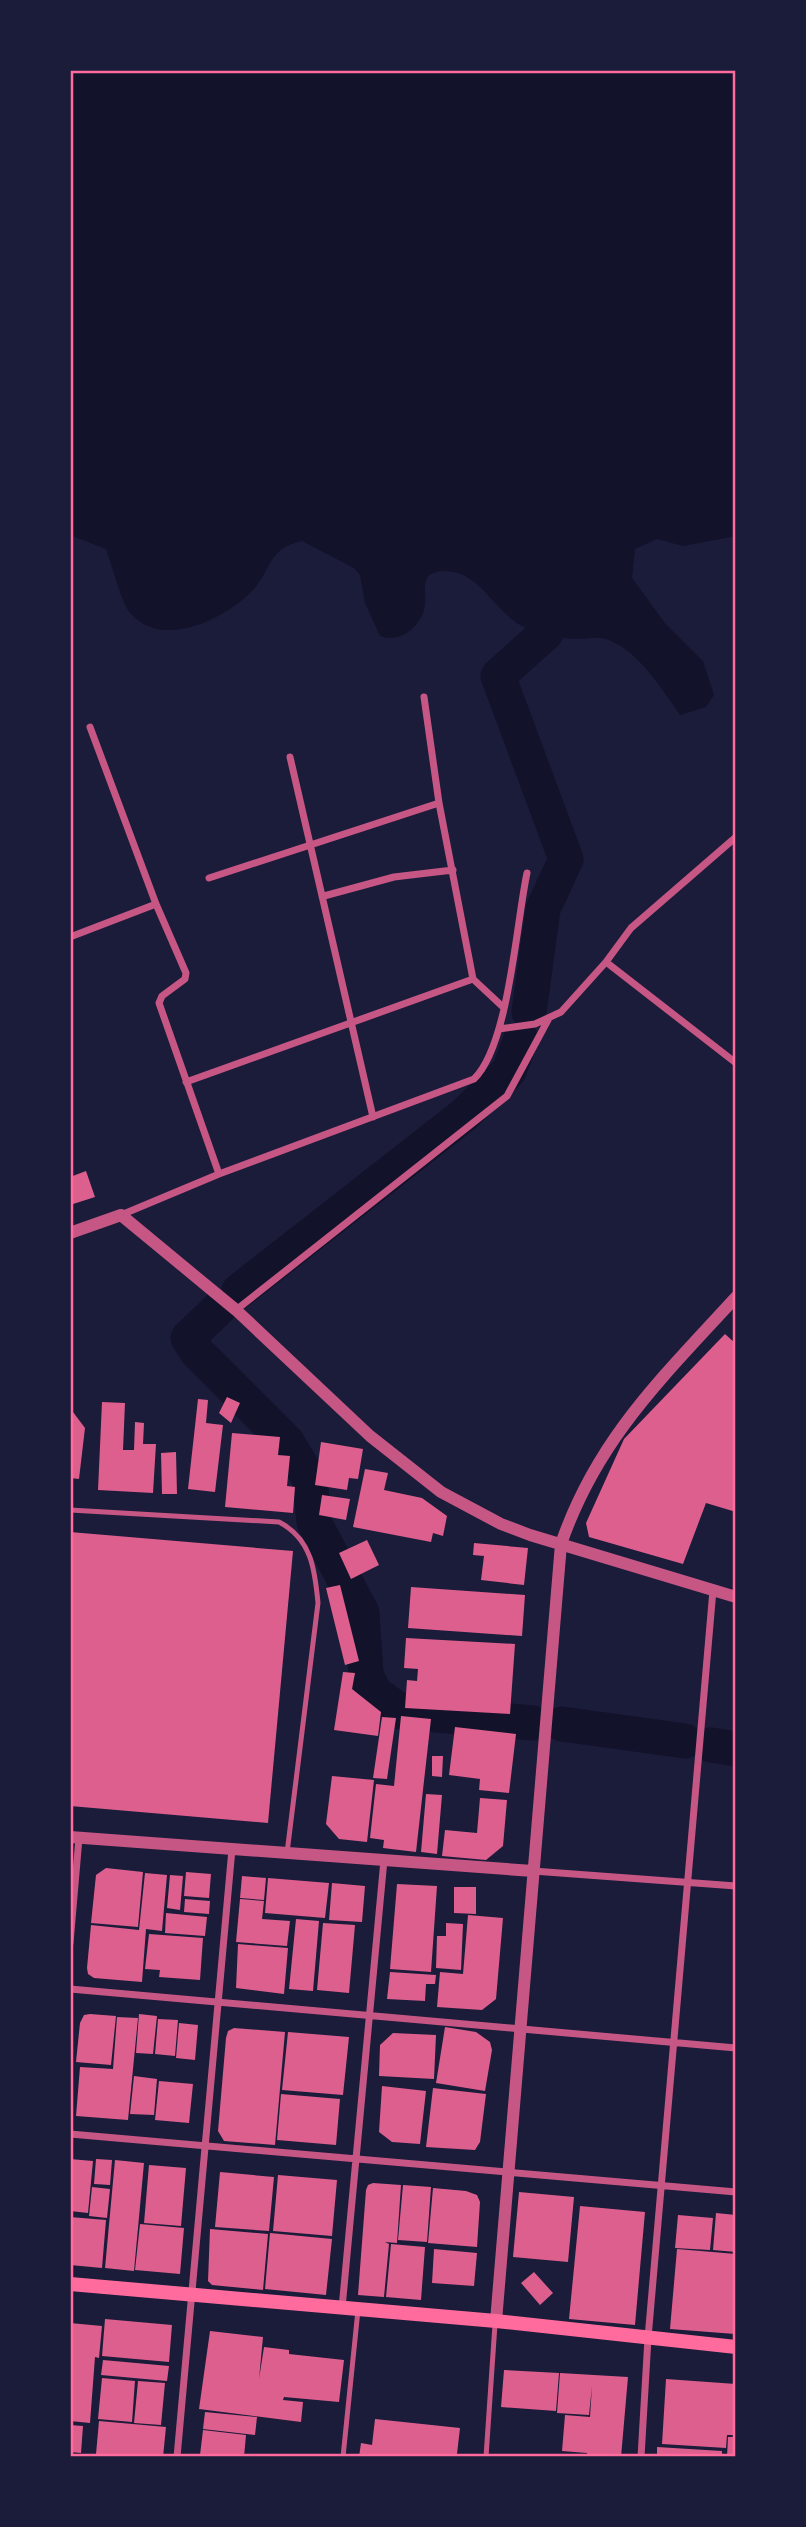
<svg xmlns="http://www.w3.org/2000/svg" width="806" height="2527" viewBox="0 0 806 2527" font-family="'Noto Sans',sans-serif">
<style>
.water{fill:#12122b}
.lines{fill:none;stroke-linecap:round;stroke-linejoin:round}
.river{stroke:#12122b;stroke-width:35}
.building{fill:#dd5f8e}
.service{stroke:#c65784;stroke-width:5}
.minor{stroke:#c65784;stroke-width:7}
.tertiary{stroke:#c65784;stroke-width:12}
.secondary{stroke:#ff6b9d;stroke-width:14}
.neatline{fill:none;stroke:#ff6b9d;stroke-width:2.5}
</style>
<rect width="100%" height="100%" fill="#1b1b3a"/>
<path class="water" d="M70,70H736V536L683,546L657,539L635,549L632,578L664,622L703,661L714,695L706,707L680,715C662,689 638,650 606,639C597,636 584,639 574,639C558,638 537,633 522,626C494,611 480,572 446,571C415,571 429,593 424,610C418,629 399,643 380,636L365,603L360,575L354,568L302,541C267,548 272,571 251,592C225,618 164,650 131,614C121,603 112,564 106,549L70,535Z"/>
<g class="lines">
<path class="river" d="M529,1012L543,909L566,859L498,676L546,633
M239,1291L464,1115L509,1071L521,1039
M219,1308L188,1338L197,1352L287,1442L310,1480L314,1522L362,1613L366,1675L375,1693L401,1712L533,1723
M562,1724L685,1741
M711,1745L736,1749"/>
</g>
<path class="building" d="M86,1171L95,1197L70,1205V1177Z
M725,1334L736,1344V1512L706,1503L683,1564L589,1537L586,1523L624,1439Z
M227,1397L240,1403L231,1423L219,1413Z
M198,1399L208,1400L206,1423L223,1425L215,1492L188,1489Z
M102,1402L125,1403L123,1450H134L135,1422L144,1423L143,1444H156L153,1493L98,1490Z
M70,1408L85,1428L79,1479L70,1478Z
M232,1433L280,1437L278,1455L290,1456L287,1486L295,1487L293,1513L225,1507Z
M321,1442L363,1449L358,1479L349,1478L347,1490L315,1485Z
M176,1452L177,1494H162L161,1453Z
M365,1469L388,1473L384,1490L422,1498L447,1516L443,1536L433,1533L431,1542L353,1527Z
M322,1495L350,1499L346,1520L319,1515Z
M70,1532L293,1551L268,1823L70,1806Z
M367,1540L379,1565L351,1579L339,1553Z
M474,1543L528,1548L524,1585L481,1580L484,1556L473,1555Z
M340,1585L359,1661L345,1665L326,1588Z
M411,1587L525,1595L522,1636L408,1628Z
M406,1638L515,1644L510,1714L405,1708L407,1680L417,1681L418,1669L404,1668Z
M343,1672L355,1673L352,1689L381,1712L378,1736L334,1730Z
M401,1716L431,1719L416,1852L383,1848L384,1840L370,1838L376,1784L394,1786Z
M382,1717L396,1718L387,1779L373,1778Z
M455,1727L516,1734L509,1793L479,1790L480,1779L449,1775Z
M432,1756H443L442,1777L432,1776Z
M332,1776L374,1780L367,1842L339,1839L326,1824Z
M426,1794L442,1795L437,1854L421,1852Z
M480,1798L507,1800L503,1846L486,1860L442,1856L445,1830L477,1833Z
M106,1868L143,1872L138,1927L91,1923L96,1875Z
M186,1872L211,1874L209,1898L184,1896Z
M145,1873L167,1875L162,1931L146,1929L142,1982L94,1978L88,1974L87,1968L91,1925L139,1930Z
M170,1875L183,1876L180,1910L167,1908Z
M242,1876L266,1878L264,1900L240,1898Z
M268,1878L329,1883L325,1918L265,1913Z
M332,1883L365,1886L362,1922L329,1920Z
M397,1884L437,1886L431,1972L390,1969Z
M454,1887H476V1914L454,1913Z
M185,1899L210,1901L209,1914L184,1912Z
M240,1899L264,1901L262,1919L290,1921L287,1946L236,1942Z
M166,1913L207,1917L205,1936L165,1933Z
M468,1915L503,1918L496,1999L482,2010L437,2007L440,1972L463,1974Z
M296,1919L319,1921L313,1991L289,1989Z
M323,1923L355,1925L349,1993L317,1990Z
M446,1923L463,1924L461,1970L436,1968L437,1936H446Z
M149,1934L203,1938L200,1980L159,1977L160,1970L145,1969Z
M238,1944L288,1948L284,1994L236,1988Z
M390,1972L436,1975L435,1984H426L425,2001L387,1999Z
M90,2014L116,2016L111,2065L76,2062L80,2023L84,2015Z
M139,2014L157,2016L153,2054L136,2053Z
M117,2017L138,2018L128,2120L76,2116L80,2067L113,2069Z
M158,2019L178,2020L175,2056L155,2054Z
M179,2023L198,2025L195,2060L176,2058Z
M445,2027L476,2032L490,2042L492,2050L485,2091L436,2083Z
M234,2028L285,2032L275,2145L224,2141L218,2131L226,2038L228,2031Z
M288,2032L349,2037L343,2095L282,2090Z
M393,2033L436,2035L434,2079L379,2076L380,2045Z
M134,2076L157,2079L154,2115L130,2114Z
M159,2081L193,2084L189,2123L155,2120Z
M382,2086L426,2091L420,2144L392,2142L379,2132Z
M433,2088L486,2094L480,2142L475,2150L426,2147Z
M281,2094L340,2099L336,2145L277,2140Z
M70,2159L93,2161L88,2213L70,2211Z
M96,2159L112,2160L110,2185L94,2184Z
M115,2160L144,2163L134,2271L105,2268Z
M149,2165L186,2168L181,2226L144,2223Z
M220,2172L274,2177L269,2231L215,2227Z
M278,2175L337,2180L332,2236L273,2231Z
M373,2183L401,2185L397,2243L385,2242L389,2244L384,2297L358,2295L366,2190L368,2185Z
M403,2185L431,2187L427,2242L398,2240Z
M92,2187L110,2189L107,2218L89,2216Z
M433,2188L466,2191L477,2195L480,2202L477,2247L428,2243Z
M519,2192L574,2197L568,2262L513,2257Z
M580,2206L645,2212L635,2325L569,2319Z
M716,2213L736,2215V2252L713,2250Z
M678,2215L713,2218L710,2250L675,2248Z
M70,2217L106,2220L102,2268L70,2265Z
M140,2224L184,2228L180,2274L135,2270Z
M210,2229L268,2234L263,2290L212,2285L208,2281Z
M270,2233L332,2239L326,2295L265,2289Z
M391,2244L425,2247L421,2300L386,2297Z
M434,2249L477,2253L474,2286L432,2283Z
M677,2249L736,2254L735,2334L670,2329Z
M534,2272L553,2293L540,2305L521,2283Z
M105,2319L172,2325L169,2362L102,2356Z
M70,2323L102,2326L99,2358L95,2357L90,2423L70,2421Z
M210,2331L263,2337L259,2379L264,2347L289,2350V2354L344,2360L339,2402L284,2397L283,2400L303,2402L301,2422L199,2409Z
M103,2360L169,2366L167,2381L101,2375Z
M504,2370L559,2373L556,2411L501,2407Z
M560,2373L628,2377L621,2457H587V2453L562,2451L565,2415L590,2417L592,2386L589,2415L557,2413Z
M102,2378L135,2381L132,2422L98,2419Z
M666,2379L736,2384V2435H727L726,2448L662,2444Z
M138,2381L165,2383L161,2425L134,2423Z
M205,2412L257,2417L255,2435L203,2429Z
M375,2419L460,2428L457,2454L468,2457H359L361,2443L372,2445Z
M99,2421L166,2427L163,2457L96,2454Z
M70,2425L83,2426L81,2453L70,2452Z
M203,2430L246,2435L244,2457L200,2455Z
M728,2437H736V2457H727Z
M657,2447L722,2451V2457H657Z"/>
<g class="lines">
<path class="service" d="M70,1510L279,1522C312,1539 315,1571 318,1603L287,1853
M343,2457L358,2310
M486,2457L495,2324"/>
<path class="minor" d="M424,697L439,803L473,979L503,1007
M90,727L156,904L186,973L185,979L162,996L159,1003L219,1174
M290,757L373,1117
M209,878L439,803
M324,896L394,877L453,870
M70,937L156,904
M606,962L631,928L736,837
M499,1029L535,1024L561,1012L606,962L736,1063
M186,1082L473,979
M121,1215L219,1174L474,1079C509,1045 516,924 527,873
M236,1310L507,1096L548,1020
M533,1871L736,1886
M70,1943L79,1838
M70,1989L736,2048
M70,2134L736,2192
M342,2308L384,1860
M177,2457L232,1849
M641,2457L648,2338L713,1590"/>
<path class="tertiary" d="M70,1233L121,1215L236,1310L370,1436L441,1492L501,1524L530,1535L736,1597
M70,1837L533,1871
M496,2321L561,1544C597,1439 663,1377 736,1297"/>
<path class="secondary" d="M70,2284L496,2321L736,2347"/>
</g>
<rect width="806" height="2527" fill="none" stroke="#1b1b3a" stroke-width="144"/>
<rect x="72" y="72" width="662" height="2383" class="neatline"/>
</svg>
